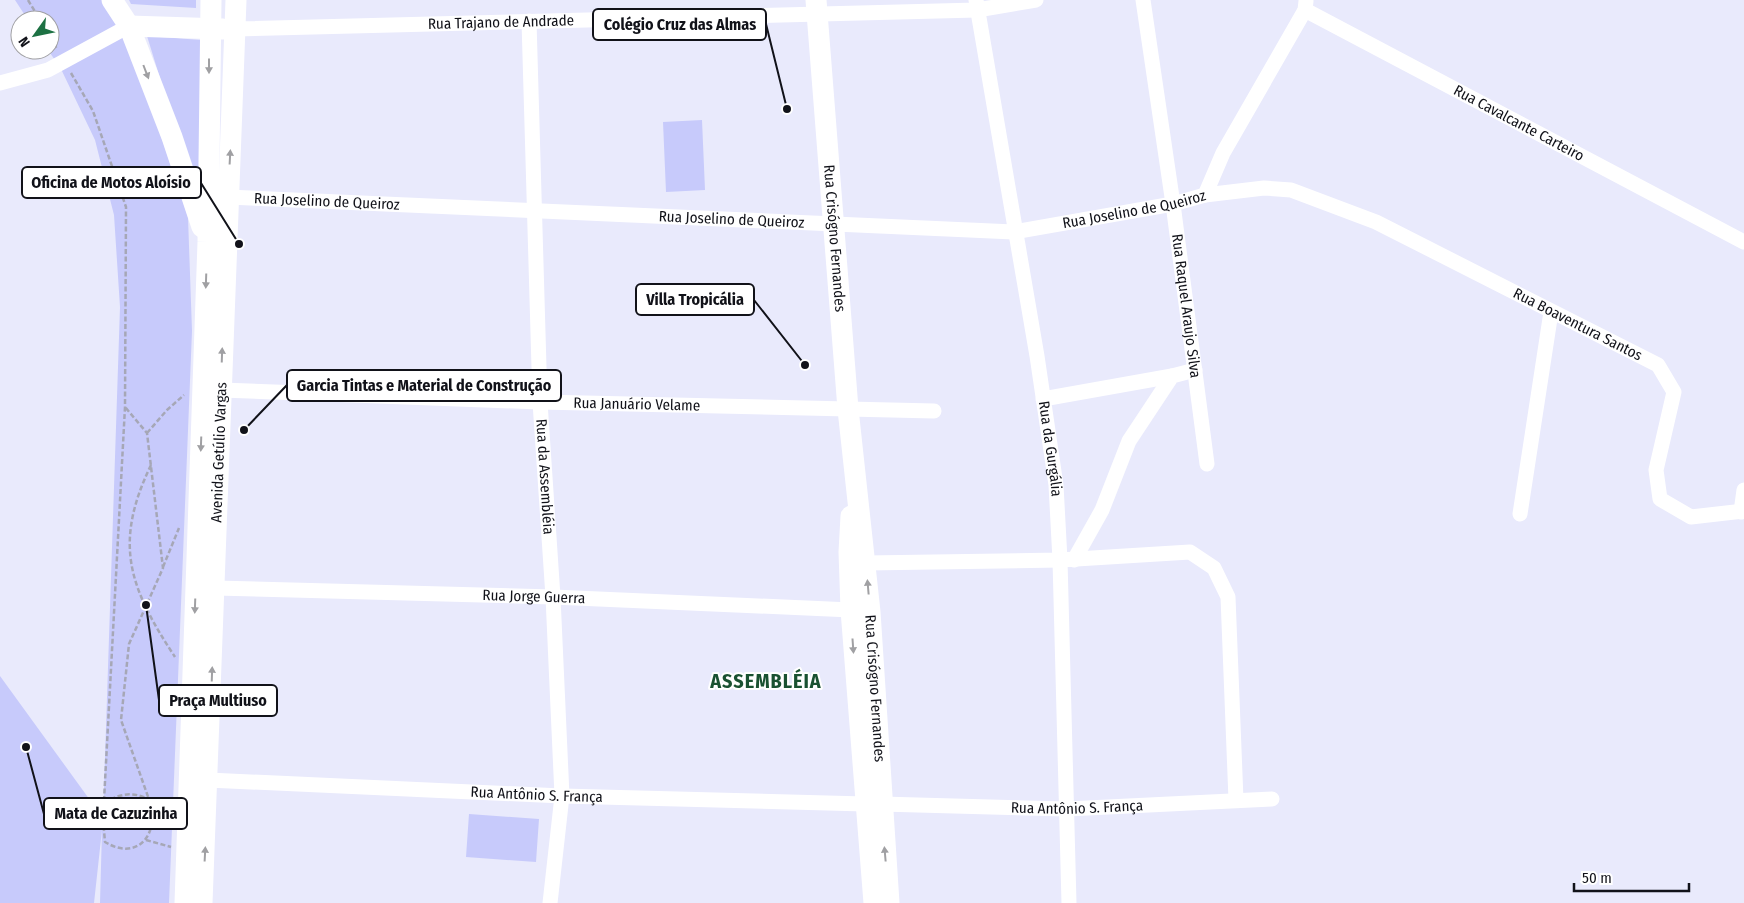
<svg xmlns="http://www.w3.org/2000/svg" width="1744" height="903" viewBox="0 0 1744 903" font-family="'Fira Sans Condensed',sans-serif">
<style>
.green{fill:#c7cafb}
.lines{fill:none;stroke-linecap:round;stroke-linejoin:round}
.path{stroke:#a6a7b6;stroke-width:2.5;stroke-dasharray:5 2.5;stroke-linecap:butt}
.street{stroke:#fff;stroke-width:15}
.secondary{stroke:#fff;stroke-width:21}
.oneway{fill:#a0a0a3}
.labels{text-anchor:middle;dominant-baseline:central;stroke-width:4;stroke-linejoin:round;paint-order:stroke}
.street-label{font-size:15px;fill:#111219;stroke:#fff}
.district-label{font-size:20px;font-weight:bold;letter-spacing:1px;fill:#195131;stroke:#fff}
.leader{fill:none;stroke:#111219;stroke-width:2}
.callout-dot{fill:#111219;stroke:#fff;stroke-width:2}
.callout{fill:#fff;stroke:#111219;stroke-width:2}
.callout-label{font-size:16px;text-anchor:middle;font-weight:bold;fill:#111219}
</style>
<rect width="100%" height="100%" fill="#e9eafc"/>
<path class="green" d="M15,0H105L132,49L188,217L192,331L169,903H100L102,830L94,903H0V676L103,818L120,307L114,215L95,140L61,69L48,50H50V20H28Z
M129,0H196V8L131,4Z
M147,36L201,40L200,208Z
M702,120L705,190L666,192L663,122Z
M469,814L539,819L536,862L466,857Z"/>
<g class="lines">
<path class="path" d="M28,0L40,20
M50,37L57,49
M71,73L93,111L126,207L125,407L103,819L105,842C135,860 156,839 152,808L121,720L129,644L163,568L147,433L125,407
M147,433L167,410L184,395
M151,465C113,544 129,587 175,657
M163,567L179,528
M104,803C119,794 132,791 148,799
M146,840L171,847"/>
<g class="street">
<path id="s1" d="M976,0L1037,356L1056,485L1060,560L1069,903"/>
<path id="s2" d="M1143,0L1173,204L1207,464"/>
<path id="s3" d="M1305,10L1744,242"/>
<path id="s4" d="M529,21L540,402L553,597L562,796L550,903"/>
<path id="s5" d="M235,29L977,10L1036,0"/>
<path d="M0,83L48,70L129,26"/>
<path d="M1205,195L1223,153L1305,10L1306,1"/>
<path id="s6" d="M228,197L1014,232L1173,204L1205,195L1264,188L1291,190L1376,222L1658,365L1674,392L1656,470L1660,499L1691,517L1744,511"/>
<path id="s7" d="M221,390L540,402L934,411"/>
<path d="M1043,399L1172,376"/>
<path d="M1741,512L1744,490"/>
<path d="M1520,514L1551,312"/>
<path d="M1074,560L1102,510L1129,441L1172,376L1195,370"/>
<path d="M866,563L1060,560L1190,552L1214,568L1228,597L1236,800"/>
<path id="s8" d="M215,588L553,597L851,610"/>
<path id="s9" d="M208,780L562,796L865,804"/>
<path id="s10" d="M881,804L1067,809L1272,799"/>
</g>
<g class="secondary">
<path d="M112,0L129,26L172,137L202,227"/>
<path id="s11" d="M816,0L848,409L870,612L889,903"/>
<path d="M129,26L223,29"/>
<path d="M851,516L849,552L851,610L874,903"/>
<path d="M185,903L208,242L211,0"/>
<path id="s12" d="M202,903L236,0"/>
</g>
</g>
<defs><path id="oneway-solid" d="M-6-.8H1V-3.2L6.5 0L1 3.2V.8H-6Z" transform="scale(1.25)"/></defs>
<g class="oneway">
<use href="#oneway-solid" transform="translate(209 66) rotate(90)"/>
<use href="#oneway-solid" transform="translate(146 72) rotate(69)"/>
<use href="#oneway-solid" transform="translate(230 157) rotate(-87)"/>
<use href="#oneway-solid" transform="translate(206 281) rotate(92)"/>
<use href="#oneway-solid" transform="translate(222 355) rotate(-88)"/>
<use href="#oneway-solid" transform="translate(201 444) rotate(92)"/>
<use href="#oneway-solid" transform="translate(868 587) rotate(-95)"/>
<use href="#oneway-solid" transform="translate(195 606) rotate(92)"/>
<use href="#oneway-solid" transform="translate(853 646) rotate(86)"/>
<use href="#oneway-solid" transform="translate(212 674) rotate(-88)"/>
<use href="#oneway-solid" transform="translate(205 854) rotate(-87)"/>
<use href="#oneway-solid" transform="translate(885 854) rotate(-95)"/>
</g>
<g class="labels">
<g class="street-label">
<text stroke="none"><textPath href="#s5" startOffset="266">Rua Trajano de Andrade</textPath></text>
<text stroke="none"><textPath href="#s3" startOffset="242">Rua Cavalcante Carteiro</textPath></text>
<text stroke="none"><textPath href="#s6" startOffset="99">Rua Joselino de Queiroz</textPath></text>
<text stroke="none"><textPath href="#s6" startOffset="909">Rua Joselino de Queiroz</textPath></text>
<text stroke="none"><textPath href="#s6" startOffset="504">Rua Joselino de Queiroz</textPath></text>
<text stroke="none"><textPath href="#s11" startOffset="239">Rua Crisógno Fernandes</textPath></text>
<text stroke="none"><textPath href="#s2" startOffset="309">Rua Raquel Araujo Silva</textPath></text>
<text stroke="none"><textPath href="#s6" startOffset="1385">Rua Boaventura Santos</textPath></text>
<text stroke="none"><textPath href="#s7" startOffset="416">Rua Januário Velame</textPath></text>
<text stroke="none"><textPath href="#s1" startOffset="455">Rua da Gurgália</textPath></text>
<text stroke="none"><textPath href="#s12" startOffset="451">Avenida Getúlio Vargas</textPath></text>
<text stroke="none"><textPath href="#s4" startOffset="456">Rua da Assembléia</textPath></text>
<text stroke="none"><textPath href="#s8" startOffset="319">Rua Jorge Guerra</textPath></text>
<text stroke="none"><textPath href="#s11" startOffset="691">Rua Crisógno Fernandes</textPath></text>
<text stroke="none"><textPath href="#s9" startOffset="329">Rua Antônio S. França</textPath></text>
<text stroke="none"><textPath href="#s10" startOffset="196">Rua Antônio S. França</textPath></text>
</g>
<g class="district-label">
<text x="766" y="681">ASSEMBLÉIA</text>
</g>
</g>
<path class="leader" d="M787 109L766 24M239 244L201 183M805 365L754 300M244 430L287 385M146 605L159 700M26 747L44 814"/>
<g class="callout-dot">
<circle cx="787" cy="109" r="5"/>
<circle cx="239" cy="244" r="5"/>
<circle cx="805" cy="365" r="5"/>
<circle cx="244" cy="430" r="5"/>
<circle cx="146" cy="605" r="5"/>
<circle cx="26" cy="747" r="5"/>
</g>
<g class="callout">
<rect x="593" y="9" width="173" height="31" rx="5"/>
<rect x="22" y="167" width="179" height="31" rx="5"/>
<rect x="636" y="284" width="118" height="31" rx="5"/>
<rect x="287" y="370" width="274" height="31" rx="5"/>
<rect x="159" y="685" width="118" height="31" rx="5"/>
<rect x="44" y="798" width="143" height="31" rx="5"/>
</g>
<g class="callout-label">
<text x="680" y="30">Colégio Cruz das Almas</text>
<text x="111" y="188">Oficina de Motos Aloísio</text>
<text x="695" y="305">Villa Tropicália</text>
<text x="424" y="391">Garcia Tintas e Material de Construção</text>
<text x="218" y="706">Praça Multiuso</text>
<text x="116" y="819">Mata de Cazuzinha</text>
</g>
<g transform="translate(35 35) rotate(237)"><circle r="24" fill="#ffffff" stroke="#a0a0a3"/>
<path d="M0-4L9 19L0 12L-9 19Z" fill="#1d7143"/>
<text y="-8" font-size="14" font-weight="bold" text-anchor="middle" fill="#111219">N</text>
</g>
<path d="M1574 883v8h115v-8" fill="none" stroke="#111219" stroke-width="2.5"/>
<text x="1582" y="883" font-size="15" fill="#111219" stroke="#ffffff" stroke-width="4" paint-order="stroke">50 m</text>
</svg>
